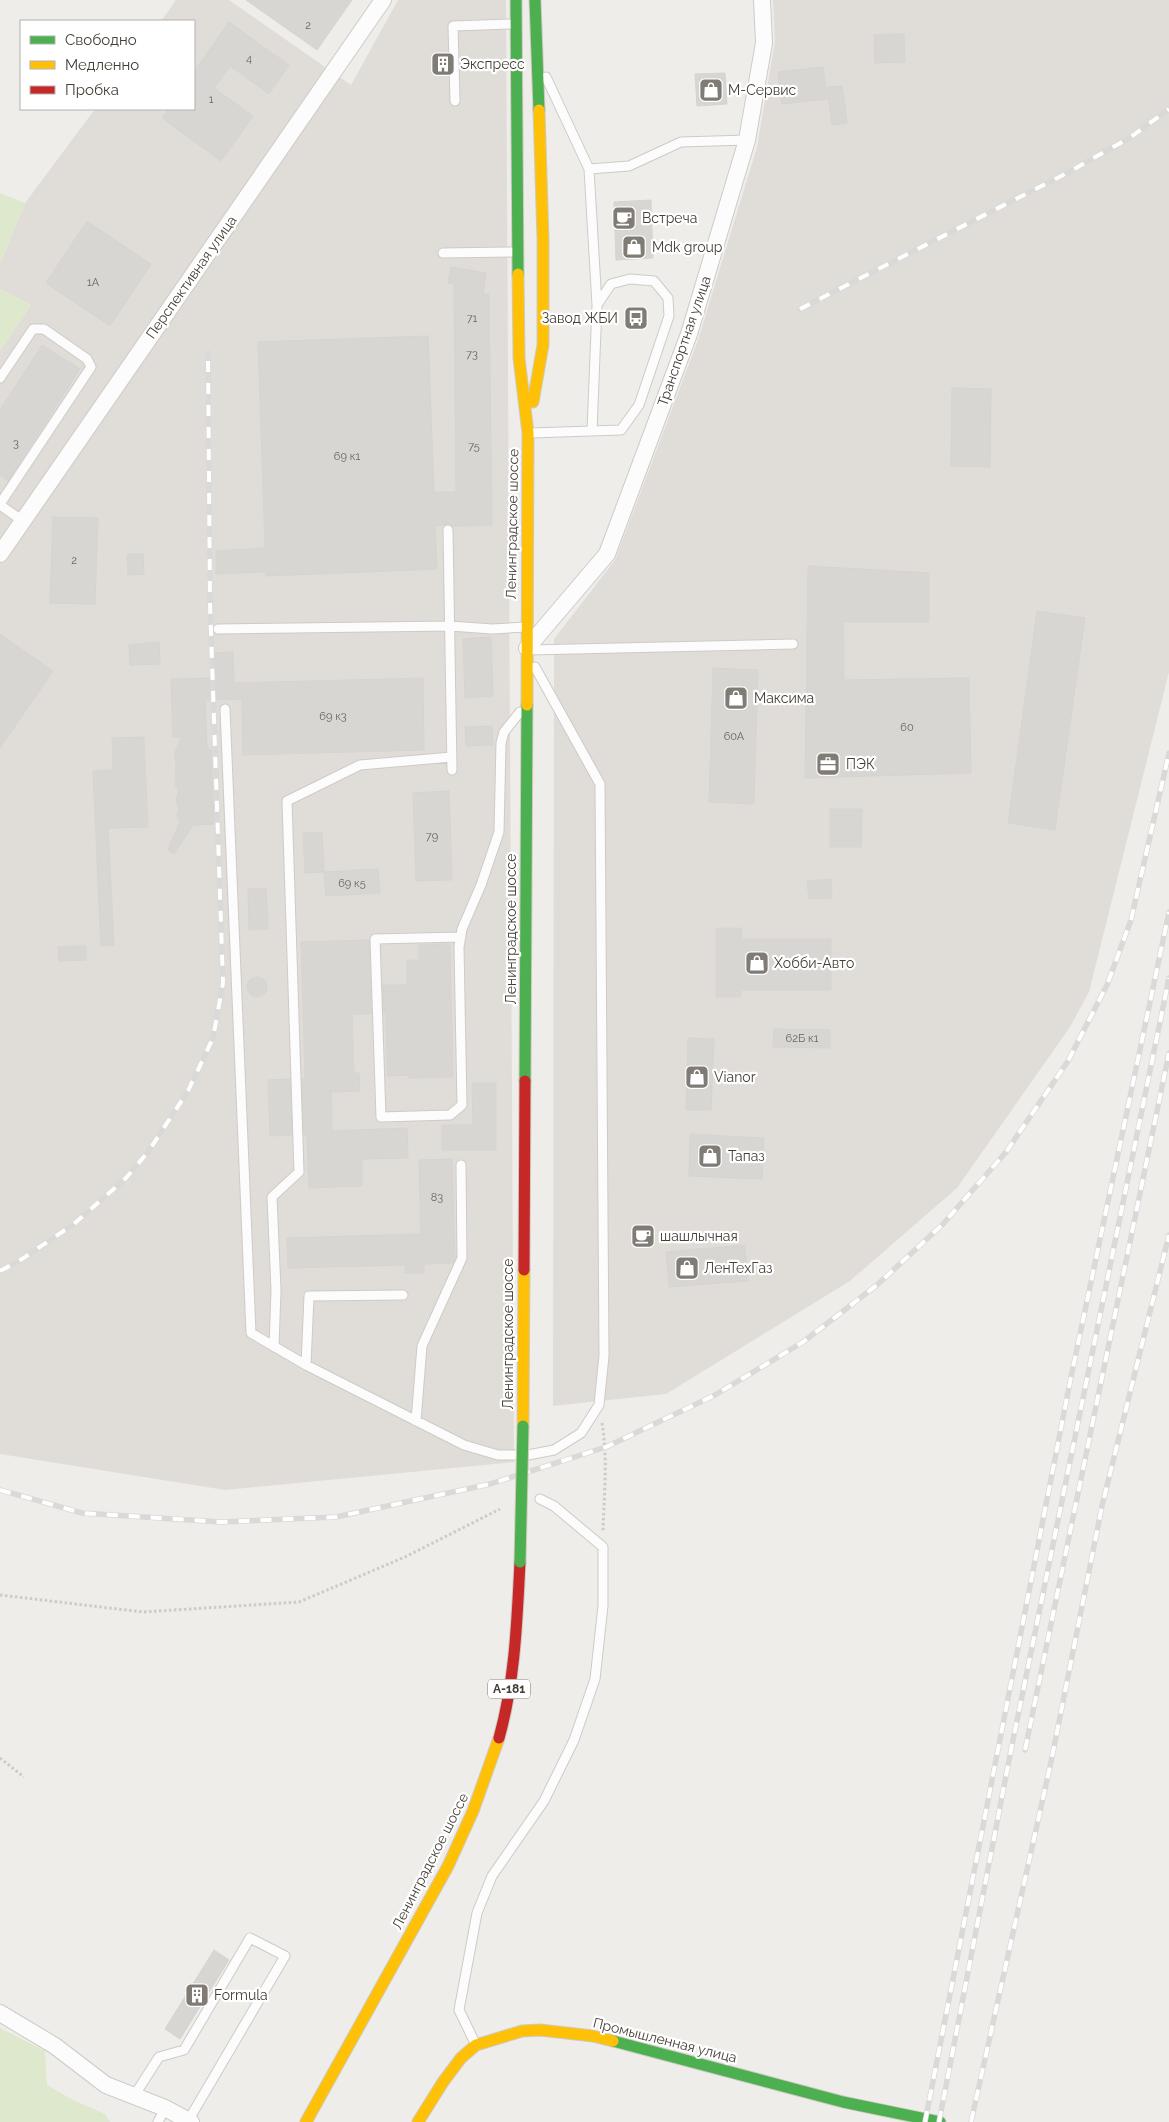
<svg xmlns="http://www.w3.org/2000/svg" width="1169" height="2122" viewBox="0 0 1169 2122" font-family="Raleway,sans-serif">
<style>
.industrial{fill:#e0ddd9}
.green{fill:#dde8cc}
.building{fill:#d8d6d2;stroke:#d7d4d0}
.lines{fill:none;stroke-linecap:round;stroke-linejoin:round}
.lane-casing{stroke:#cdcbc7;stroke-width:11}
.street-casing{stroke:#cdcbc7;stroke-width:18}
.fast-casing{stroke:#cecac1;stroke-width:13}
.slow-casing{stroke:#cecac1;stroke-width:13}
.jam-casing{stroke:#cecac1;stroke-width:13}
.path{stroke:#cdcbc7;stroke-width:3;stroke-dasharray:2.5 2.5;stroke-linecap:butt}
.lane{stroke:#fdfcfc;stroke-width:9}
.street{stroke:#fdfcfc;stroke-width:16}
.fast{stroke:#4caf50;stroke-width:11}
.slow{stroke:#ffc107;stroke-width:11}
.jam{stroke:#c62828;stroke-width:11}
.rail-casing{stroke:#d9d9d8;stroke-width:5.5}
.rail{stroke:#fff;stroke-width:4;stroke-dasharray:11;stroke-linecap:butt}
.fast-bridge-casing{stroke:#d0c8b8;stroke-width:13;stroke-linecap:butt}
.fast-bridge{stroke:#4caf50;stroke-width:11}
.labels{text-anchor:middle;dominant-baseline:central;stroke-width:4.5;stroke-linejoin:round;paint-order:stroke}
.number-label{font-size:11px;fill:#6a655e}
.shield{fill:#fff;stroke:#7c7872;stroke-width:1}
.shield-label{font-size:12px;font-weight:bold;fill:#443e36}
.poi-label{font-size:14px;fill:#443e36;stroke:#fff;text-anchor:start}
.street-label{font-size:14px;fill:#443e36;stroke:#fff}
</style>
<rect width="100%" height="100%" fill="#efedea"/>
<path class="industrial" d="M176,0H229L351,85L398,0H506L514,1462L225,1490L0,1454V351L31,305L0,289V264L25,203L95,109H194V21H161Z
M773,0H1169V672L1089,992L1070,1027L957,1188L850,1281L666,1394L553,1406L554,639L615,560L698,340L757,147L775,41Z"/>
<path class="green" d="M0,193L25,203L0,264Z
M0,289L31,305L0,351Z
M0,2028L45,2051L47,2085L73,2100L105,2114L110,2122H0Z"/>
<path class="building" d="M246,0H352L317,50Z
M229,22L289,65L269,94L230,66L214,88L253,116L221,161L162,118L168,109H194V72Z
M904,34L905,62L875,63L874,35Z
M823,67L827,99L782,104L778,72Z
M725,73L727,104L697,106L695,74Z
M842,86L847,123L832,125L827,87Z
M651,200L653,258L616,260L614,202Z
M87,221L151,264L110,326L46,283Z
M451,267L486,273L483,294H489L492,525L452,526L447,524L435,526L437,569L266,576V572L216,574V551L265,548L258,342L428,336L434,492H456L454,284L448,283Z
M42,345L80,369L8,481L0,475V410Z
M952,388L991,389L990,467L951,466Z
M53,517L98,518L95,604L50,603Z
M127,554H143L144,574L128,575Z
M808,566L929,573V622H843L844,680L969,678L971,773L805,778Z
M1037,611L1085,618L1055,830L1008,823Z
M0,634L53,671L0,748Z
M491,637L493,696L465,698L463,639Z
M159,642L160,664L130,665L129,645Z
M233,652L234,683L423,678L424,750L243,755L242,699L205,700L207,749H211L214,824L193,825L174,854L168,850L180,821L177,815L179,810L176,799L179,791L175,784L176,762L174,754L182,737H173L171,679L215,678L214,653Z
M713,668L758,670L754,804L709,802Z
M492,726L493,745L466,746L465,727Z
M144,737L148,827L108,828L114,945L101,946L93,771L113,770L112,738Z
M449,791L452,880L416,881L413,793Z
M830,809H862L861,847H830Z
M322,832L324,872L305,873L303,833Z
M378,869L380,893L326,896L324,872Z
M831,879L832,898L809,899L807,881Z
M266,888L268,929L249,930L248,889Z
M716,928H741L742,939H831V990H741V997H716Z
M369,940L371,1014H352L354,1073H359L360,1091L331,1092L332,1131L407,1128L408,1158L362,1159V1186L309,1188L307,1135H304L302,1079H305L301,942Z
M450,944L453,1077L409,1078V1075L387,1076L386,1013H384L383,985H407V960H419V945Z
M86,946V960L59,961L58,947Z
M247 987a10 10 0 1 1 20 0a10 10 0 1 1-20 0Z
M774,1029L830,1030V1048L773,1047Z
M688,1038L714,1039L711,1110H686Z
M290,1079L292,1135L270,1136L268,1080Z
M472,1083H496V1150H442V1125H473Z
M690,1134L764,1138L762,1179L689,1176Z
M452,1159L455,1259L453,1263L424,1264V1273H405V1265L288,1268L287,1238L421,1234L419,1160Z
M745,1245L748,1281L669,1287L666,1252Z
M214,1950L229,1960L180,2039L165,2029Z"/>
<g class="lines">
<g class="lane-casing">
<path id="lane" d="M546,77L589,169L597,305
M455,101L453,26L513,24
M589,169L629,166L681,142L747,140
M443,253L515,252
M0,378L33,329H44L87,359L91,367L0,504
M531,433L621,430L639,405L669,316L668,298L654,281L630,279L611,284L597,305L592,431
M0,505L23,521
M448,530L452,770
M218,629L450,626L492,629L525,627
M529,650L793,644
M225,709L251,1333L306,1365L464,1445L498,1455H528L554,1450L581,1433L599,1405L604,1356L600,784L535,667
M461,937L375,939L381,1117L450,1115L462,1105L459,947L462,929L481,885L499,832L501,743L504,732L520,712
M274,1347L276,1290L272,1197L299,1172L287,801L360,765L452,757
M306,1365L309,1296L403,1295
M416,1421L422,1346L462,1258L461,1165
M476,2045L459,2010L477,1913L492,1876L544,1801L574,1740L595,1679L603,1606V1547L554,1506L540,1499
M134,2096L159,2057L184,2050L250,1938L285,1956L188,2121
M158,2122L165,2108"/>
</g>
<g class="street-casing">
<path id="street" d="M0,554L383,0
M527,648L607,554L689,334L747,140L764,43L762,0
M0,2013L55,2046L106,2085L165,2108L191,2122"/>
</g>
<g class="fast-casing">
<path id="fast" d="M516,0L518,274
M535,0L539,110
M525,1081L527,705
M613,2041L843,2102L940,2122"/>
</g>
<g class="slow-casing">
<path id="slow" d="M518,274L519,358L528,433L527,705
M533,402L543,345V240L539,110
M523,1426L524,1270
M306,2122L448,1866L473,1811L499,1738
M418,2122L443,2082L461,2058L476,2045L522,2031L540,2030L593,2036L613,2041"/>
</g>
<g class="jam-casing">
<path id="jam" d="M524,1270L525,1081
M499,1738C515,1681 517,1621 520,1562"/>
</g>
<path class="path" d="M602,1423C608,1458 604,1495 603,1531
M0,1595L143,1612L299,1602L405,1557L500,1509
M0,1758L24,1777"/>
<use href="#lane" class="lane"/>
<use href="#street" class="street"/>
<use href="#fast" class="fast"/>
<use href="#slow" class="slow"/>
<use href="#jam" class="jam"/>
<g class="rail-casing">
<path id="rail" d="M800,309L1067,173L1131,137L1169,109
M0,1271L19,1261L74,1224L126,1178L148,1152L188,1091L213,1038L223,983L210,603L208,353
M0,1490L82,1513L221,1522L336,1517L490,1484L606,1447L715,1395L803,1342L877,1285L943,1224L1006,1152L1068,1061L1107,985L1131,920L1169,753
M1025,1750L1169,1053
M925,2122L1071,1377L1169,912
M939,2122L1012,1745L1169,978
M971,2122L1051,1762L1102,1506L1169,1235"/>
</g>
<use href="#rail" class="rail"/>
<g class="fast-bridge-casing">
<path id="fast-bridge" d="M520,1562L523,1426"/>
</g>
<use href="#fast-bridge" class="fast-bridge"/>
</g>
<defs>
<g id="building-square" transform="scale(1.25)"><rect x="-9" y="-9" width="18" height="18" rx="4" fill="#807b75" stroke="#fff"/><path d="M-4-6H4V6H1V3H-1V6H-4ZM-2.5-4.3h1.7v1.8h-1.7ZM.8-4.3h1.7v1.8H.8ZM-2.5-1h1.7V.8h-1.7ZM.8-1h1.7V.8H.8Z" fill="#fff"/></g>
<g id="shop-square" transform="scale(1.25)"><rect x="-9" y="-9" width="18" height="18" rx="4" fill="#807b75" stroke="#fff"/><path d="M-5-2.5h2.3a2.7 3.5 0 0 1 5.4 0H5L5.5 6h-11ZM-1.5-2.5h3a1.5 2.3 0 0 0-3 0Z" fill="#fff"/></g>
<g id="cafe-square" transform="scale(1.25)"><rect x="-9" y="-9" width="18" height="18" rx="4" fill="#807b75" stroke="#fff"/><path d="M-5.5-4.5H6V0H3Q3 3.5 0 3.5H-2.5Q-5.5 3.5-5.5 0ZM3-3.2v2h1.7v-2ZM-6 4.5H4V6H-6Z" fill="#fff"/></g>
<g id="bus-square" transform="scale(1.25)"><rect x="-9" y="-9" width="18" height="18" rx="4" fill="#807b75" stroke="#fff"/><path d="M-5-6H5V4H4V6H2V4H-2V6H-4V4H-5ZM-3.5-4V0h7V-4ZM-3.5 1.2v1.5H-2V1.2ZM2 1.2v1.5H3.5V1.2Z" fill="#fff"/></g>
<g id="office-square" transform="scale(1.25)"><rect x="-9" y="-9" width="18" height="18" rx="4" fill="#807b75" stroke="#fff"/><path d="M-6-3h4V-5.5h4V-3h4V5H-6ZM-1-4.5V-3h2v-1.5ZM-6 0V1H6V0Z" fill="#fff"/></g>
</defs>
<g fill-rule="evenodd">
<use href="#building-square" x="443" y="64"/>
<use href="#shop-square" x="711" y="90"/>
<use href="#cafe-square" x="624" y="218"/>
<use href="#shop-square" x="634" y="247"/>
<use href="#bus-square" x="636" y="318"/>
<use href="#shop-square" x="736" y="698"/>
<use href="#office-square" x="828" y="764"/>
<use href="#shop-square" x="757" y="963"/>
<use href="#shop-square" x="697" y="1077"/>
<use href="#shop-square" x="710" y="1156"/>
<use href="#cafe-square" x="643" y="1236"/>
<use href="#shop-square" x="687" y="1268"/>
<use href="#building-square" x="197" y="1995"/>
</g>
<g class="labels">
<g class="number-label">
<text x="308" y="25">2</text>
<text x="249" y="58">4</text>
<text x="211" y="99">1</text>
<text x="93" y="282">1А</text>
<text x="472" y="318">71</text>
<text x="472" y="354">73</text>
<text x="16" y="443">3</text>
<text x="474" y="446">75</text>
<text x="347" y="456">69 к1</text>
<text x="74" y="560">2</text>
<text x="333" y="716">69 к3</text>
<text x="907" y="727">60</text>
<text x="734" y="736">60А</text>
<text x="432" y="836">79</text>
<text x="352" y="883">69 к5</text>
<text x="802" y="1038">62Б к1</text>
<text x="437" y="1197">83</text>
</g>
<rect class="shield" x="488" y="1679.5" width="42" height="19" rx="4"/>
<g class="shield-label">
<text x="509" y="1689">А-181</text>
</g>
<g class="poi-label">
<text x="460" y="64">Экспресс</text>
<text x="728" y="90">М-Сервис</text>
<text x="642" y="218">Встреча</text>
<text x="652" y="247">Mdk group</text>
<text x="618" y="318" text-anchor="end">Завод ЖБИ</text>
<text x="754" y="698">Максима</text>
<text x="846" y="764">ПЭК</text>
<text x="774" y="963">Хобби-Авто</text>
<text x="714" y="1077">Vianor</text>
<text x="728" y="1156">Тапаз</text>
<text x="660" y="1236">шашлычная</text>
<text x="704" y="1268">ЛенТехГаз</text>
<text x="214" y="1995">Formula</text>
</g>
<g class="street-label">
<text transform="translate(191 277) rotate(-55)">Перспективная улица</text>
<text transform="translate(684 341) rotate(-71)">Транспортная улица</text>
<text transform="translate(512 524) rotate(-89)">Ленинградское шоссе</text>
<text transform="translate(511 929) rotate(-90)">Ленинградское шоссе</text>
<text transform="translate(508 1334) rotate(-90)">Ленинградское шоссе</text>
<text transform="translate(430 1861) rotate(-63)">Ленинградское шоссе</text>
<text transform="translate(665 2040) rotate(14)">Промышленная улица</text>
</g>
</g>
<rect x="20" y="20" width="175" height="90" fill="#ffffff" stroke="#b4b2af"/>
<rect x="30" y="36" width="25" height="8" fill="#4caf50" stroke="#b4b2af"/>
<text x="65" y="45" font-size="15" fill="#443e36">Свободно</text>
<rect x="30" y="61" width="25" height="8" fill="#ffc107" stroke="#b4b2af"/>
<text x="65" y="70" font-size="15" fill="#443e36">Медленно</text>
<rect x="30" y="86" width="25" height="8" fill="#c62828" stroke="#b4b2af"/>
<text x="65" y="95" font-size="15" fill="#443e36">Пробка</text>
</svg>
